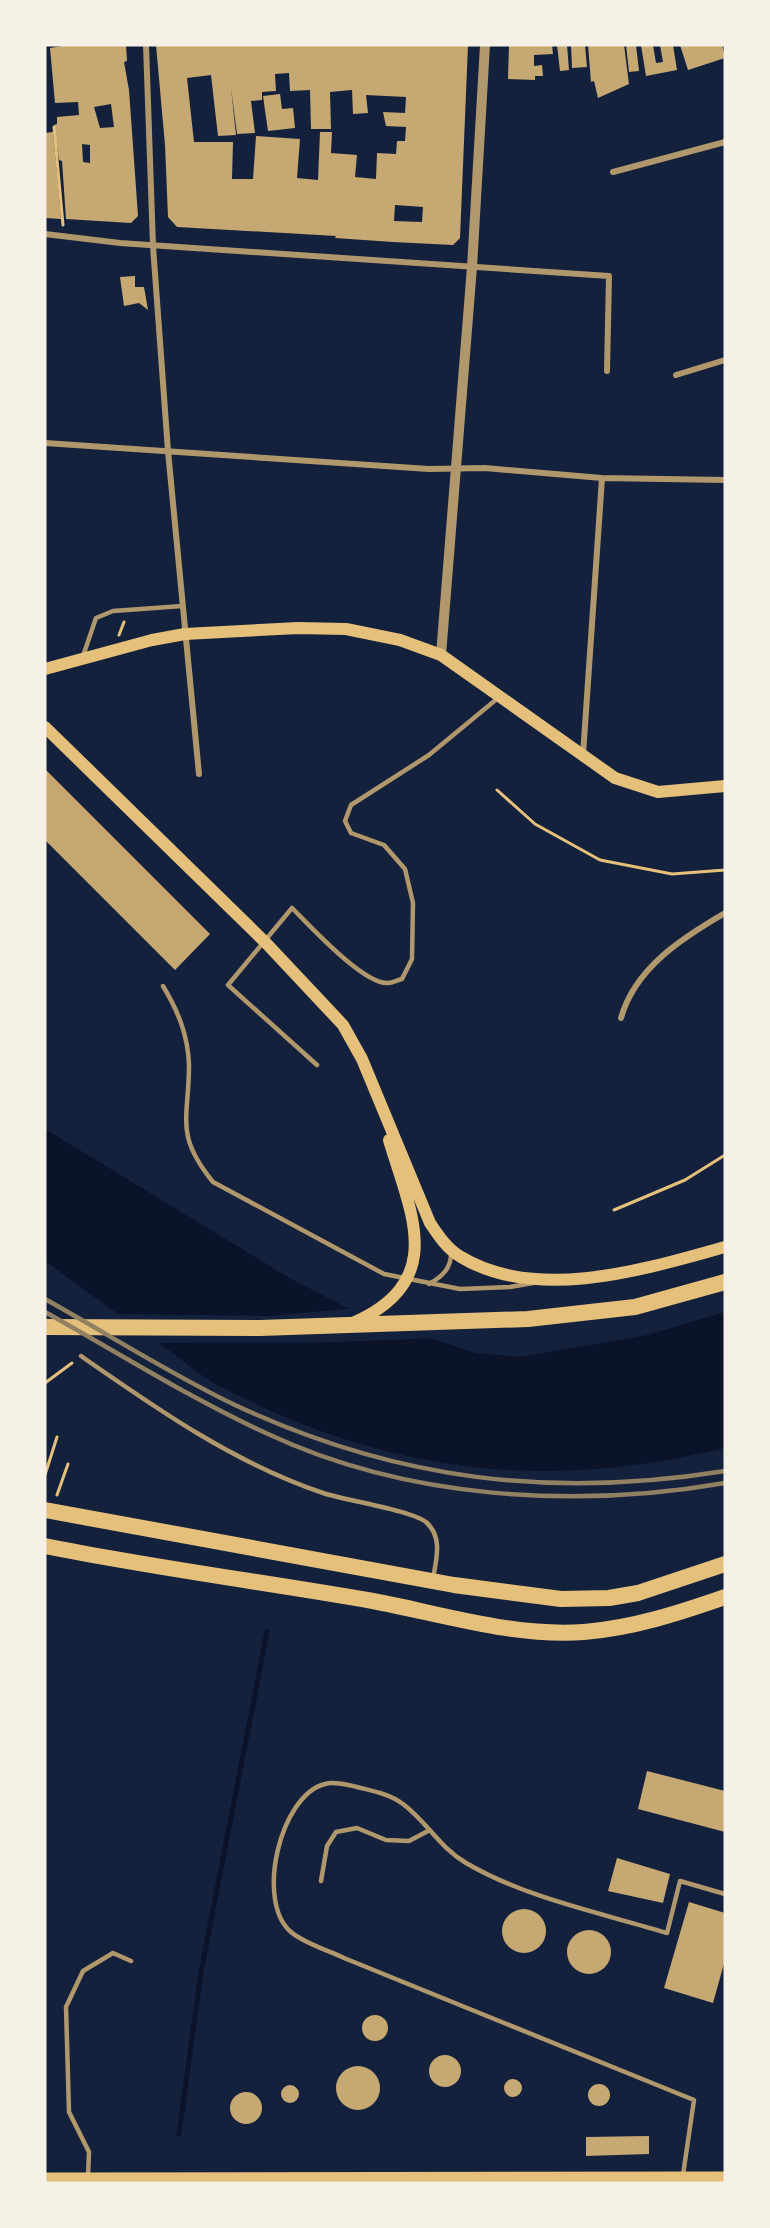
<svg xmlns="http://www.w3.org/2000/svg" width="770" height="2228" viewBox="0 0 770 2228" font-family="'IBM Plex Sans',sans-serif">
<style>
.water{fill:#0b132b}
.pier{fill:#14213d}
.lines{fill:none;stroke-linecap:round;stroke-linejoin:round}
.stream{stroke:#0b132b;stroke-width:5}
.building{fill:#c6a872;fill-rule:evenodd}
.path{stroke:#e5c07b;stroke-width:3}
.service{stroke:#b1986c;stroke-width:4.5}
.minor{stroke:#b1986c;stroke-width:6}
.tertiary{stroke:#b1986c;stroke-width:10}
.secondary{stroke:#e5c07b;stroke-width:12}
.primary{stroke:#e5c07b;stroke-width:15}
.trunk{stroke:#e5c07b;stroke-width:16}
.rail{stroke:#918062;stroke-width:4.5}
</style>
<rect width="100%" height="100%" fill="#14213d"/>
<path class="water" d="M45,1129L293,1280L363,1316L476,1353L520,1357L647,1335L725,1312V1448C544,1492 389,1473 223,1388C203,1378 185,1362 167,1349C126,1320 86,1291 45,1261Z"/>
<path class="pier" d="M355,1308L436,1338L338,1342L154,1343L113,1314L270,1316Z"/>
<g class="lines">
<path class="stream" d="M179,2134L201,1972L267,1632"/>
</g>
<path class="building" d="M69,45H126L127,61L124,62L129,90L138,216L131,223L66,219L62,161L59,160L54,125L57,124V117L79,115L78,102L55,103L50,48ZM111,104L114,127L100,128L94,107ZM82,144L90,145V163L83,162Z
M156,45H468L460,238L453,245L393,242L335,238L336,236L177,227L168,217L165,145ZM289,73L290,91L310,90L311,129H331L330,92L352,90L353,114L368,113L366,95L406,97L405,113L383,112L386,126L406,127L405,141H397L396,154L377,153L376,179L355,177L357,155L331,153L332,132H320L318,180L297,178L300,139L256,136L253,179H232L233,142H194L187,78L211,75L218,136L236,135L231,88L237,134L255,133L251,101L262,100V92L276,91L275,74ZM395,205L423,207L422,222L394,221Z
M509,45H552L553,54L534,55V66L542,65L543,76H535V80L508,79Z
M557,45H567L569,70L560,71Z
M571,45H585L587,67L572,68Z
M588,45H624L629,84L598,98L594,81L591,82Z
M626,45H636L639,71L629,72Z
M641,45H653L656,63L663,62L660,45H673L677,70L646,76Z
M680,45H722L725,58L688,70Z
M280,94L282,109L293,108L295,128L268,131L263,96Z
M53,132L59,195L61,219L45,218V133Z
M135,276V287H144L148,310L139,303L124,306L120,277Z
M45,769L210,934L175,970L45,840Z
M647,1771L725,1791V1832L638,1809Z
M617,1858L670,1874L663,1903L608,1891Z
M689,1902L725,1913V1960L713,2003L664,1988Z
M502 1931a22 22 0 1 1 44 0a22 22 0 1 1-44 0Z
M567 1952a22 22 0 1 1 44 0a22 22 0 1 1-44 0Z
M362 2028a13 13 0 1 1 26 0a13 13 0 1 1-26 0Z
M429 2071a16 16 0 1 1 32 0a16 16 0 1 1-32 0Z
M336 2088a22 22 0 1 1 44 0a22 22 0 1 1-44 0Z
M504 2088a9 9 0 1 1 18 0a9 9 0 1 1-18 0Z
M588 2095a11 11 0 1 1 22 0a11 11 0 1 1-22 0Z
M281 2094a9 9 0 1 1 18 0a9 9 0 1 1-18 0Z
M230 2108a16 16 0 1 1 32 0a16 16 0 1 1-32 0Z
M649,2136V2154L586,2156V2137Z"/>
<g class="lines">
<path class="path" d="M54,127L63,225
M119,635L124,622
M497,790L535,824L600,860L672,874L725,870
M614,1210L685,1180L725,1155
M45,1383L72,1363
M45,1475L57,1437
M57,1495L68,1464"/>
<path class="service" d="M83,656L96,618L113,611L182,606
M163,986C178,1011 188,1035 189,1065C189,1119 174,1134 213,1182L384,1274L460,1289L510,1287L533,1283
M317,1065L228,985L292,908C310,926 364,985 388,983C392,983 398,980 402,979L412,959L413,903L405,869L384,845L351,833L345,821L351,805L429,755L498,698
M429,1284C442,1277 452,1268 451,1251
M81,1356C157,1409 234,1463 323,1493C343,1500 416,1511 427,1523C443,1538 436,1560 433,1579
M321,1881L327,1846L336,1832L357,1828L386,1840L409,1841L428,1831
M683,2175L694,2100L344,1958C328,1950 305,1944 291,1932C255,1902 280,1795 325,1784C334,1781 348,1785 357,1787C373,1791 390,1794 403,1804C427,1822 439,1847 466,1863C526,1898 601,1913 667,1933L680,1881L725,1894
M88,2177L89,2152L69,2112L66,2007L83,1971L113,1953L131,1961"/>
<path class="minor" d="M146,45L153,246L168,451L199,774
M613,172L725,142
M45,234L120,243L609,276L607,371
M676,375L725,360
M45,443L429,469L485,468L602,478L725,480
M583,755L602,478
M621,1018C635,968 682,938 725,913"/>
<path class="tertiary" d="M441,655L472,267L485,45"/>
<path class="secondary" d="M45,669L152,640L185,634L298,628L346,629L400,640L441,655L615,778L658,792L725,786
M45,727L266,943L343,1025L362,1059L430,1223C438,1235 447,1249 461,1257C537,1303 646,1269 725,1247
M355,1322C447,1280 411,1214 389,1140"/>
<path class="primary" d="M45,2180L725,2179"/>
<path class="trunk" d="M45,1327L260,1328L528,1319L635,1307L725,1282
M45,1510L454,1585L561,1599L609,1598L638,1593L725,1564
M45,1546C154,1568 264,1582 373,1601C442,1614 513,1637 584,1632C633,1628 679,1613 725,1597"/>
<path class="rail" d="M45,1299C108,1334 170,1374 235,1405C395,1480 550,1499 725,1471
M45,1312C119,1353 191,1399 268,1434C407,1499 575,1509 725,1483"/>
</g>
<rect width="770" height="2228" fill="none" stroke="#f6f1e7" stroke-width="93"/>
</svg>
